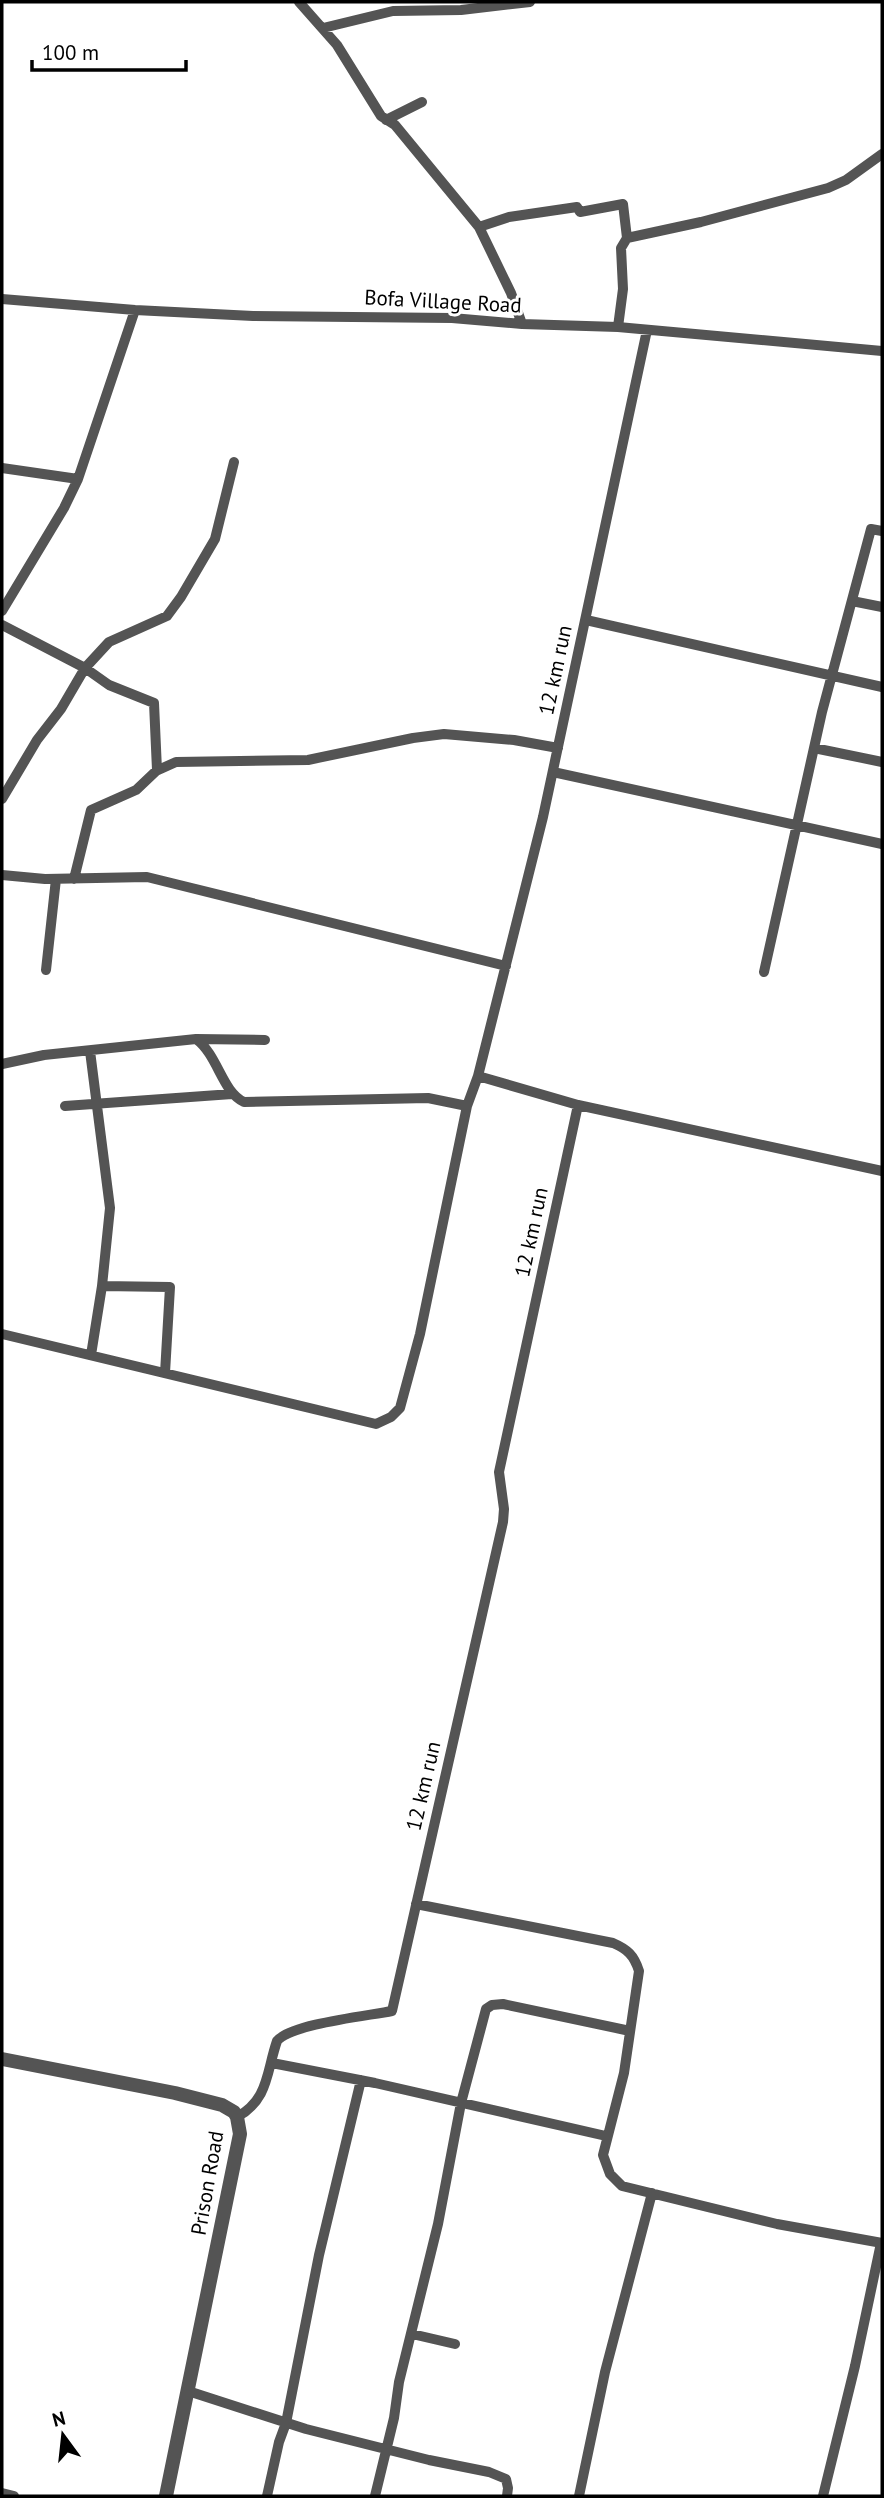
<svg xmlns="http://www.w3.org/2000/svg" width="884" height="2498" viewBox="0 0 884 2498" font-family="'PT Sans',sans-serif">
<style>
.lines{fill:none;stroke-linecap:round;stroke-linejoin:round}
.minor{stroke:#545454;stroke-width:10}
.tertiary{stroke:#545454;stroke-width:14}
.labels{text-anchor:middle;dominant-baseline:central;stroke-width:6;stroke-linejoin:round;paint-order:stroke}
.street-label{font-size:21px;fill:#000;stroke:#fff}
</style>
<rect width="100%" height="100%" fill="#fff"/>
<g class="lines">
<path class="minor" d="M299,2L337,45L381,116L395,125L479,227L511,293L522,324
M323,28L393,11L461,10L530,2
M386,120L422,102
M479,227L509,217L577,207L580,212L623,204L627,238L621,248L623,289L618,327
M627,238L701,222L828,188L846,180L882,154
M2,299L135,310L253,316L452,318L522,324L618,327L882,351
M2,468L78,479
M852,601L882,607
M2,611L64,508L78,479L135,310
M586,620L882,687
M2,625L85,668L109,685L154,703L157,770
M814,748L882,762
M553,772L882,844
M2,799L37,740L61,709L85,668L109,642L167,616L181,597L215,539L234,462
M2,875L45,879L147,877L506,966
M74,879L91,810L136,790L156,771L176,762L308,760L413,738L444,734L514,740L558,748
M46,970L56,879
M764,972L822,712L871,529L882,531
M196,1039L265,1040
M90,1051L110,1208L102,1286L91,1355
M2,1064L44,1055L196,1039C218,1055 222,1092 244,1102L428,1098L467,1106
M578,1105L882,1171
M65,1106L232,1094
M102,1286L170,1287L165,1373
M2,1334L376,1424L391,1417L400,1408L420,1334L467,1106L478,1076
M416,1904L613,1943C627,1949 634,1955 639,1971L624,2073L603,2155L610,2174L622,2186L777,2224L882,2243
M272,2063L375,2083L606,2136
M237,2117C269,2099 266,2073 277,2041C291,2024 367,2016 392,2011L503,1522L504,1509L499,1472L578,1105L478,1076L543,817L647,330
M412,2334L455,2344
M188,2391L306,2429L429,2460L489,2472L506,2479L508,2488L507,2496
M2,2493L14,2496
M267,2496L279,2442L286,2423L319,2255L361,2080
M375,2496L394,2418L399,2382L438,2224L461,2103L486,2009L492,2005L503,2004L630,2031
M579,2496L605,2372L652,2193
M823,2496L855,2366L881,2243"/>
<path class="tertiary" d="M2,2059L175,2093L222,2105L234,2112L237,2117L240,2134L166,2496"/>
</g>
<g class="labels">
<g class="street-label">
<text transform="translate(443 301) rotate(3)">Bofa Village Road</text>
<text transform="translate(555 670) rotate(-78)">12 km run</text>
<text transform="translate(531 1232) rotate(-78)">12 km run</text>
<text transform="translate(423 1786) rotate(-77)">12 km run</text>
<text transform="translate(207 2183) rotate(-80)">Prison Road</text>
</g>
</g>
<rect width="884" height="2498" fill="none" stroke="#000000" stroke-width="7"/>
<g transform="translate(63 2435) rotate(345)" stroke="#ffffff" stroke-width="5" paint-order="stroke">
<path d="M0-5L12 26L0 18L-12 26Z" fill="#000000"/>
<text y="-10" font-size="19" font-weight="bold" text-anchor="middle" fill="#000000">N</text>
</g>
<path d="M32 60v10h154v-10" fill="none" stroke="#000000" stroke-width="3.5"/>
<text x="42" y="60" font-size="21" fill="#000000" stroke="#ffffff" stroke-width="5" paint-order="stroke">100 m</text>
</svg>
